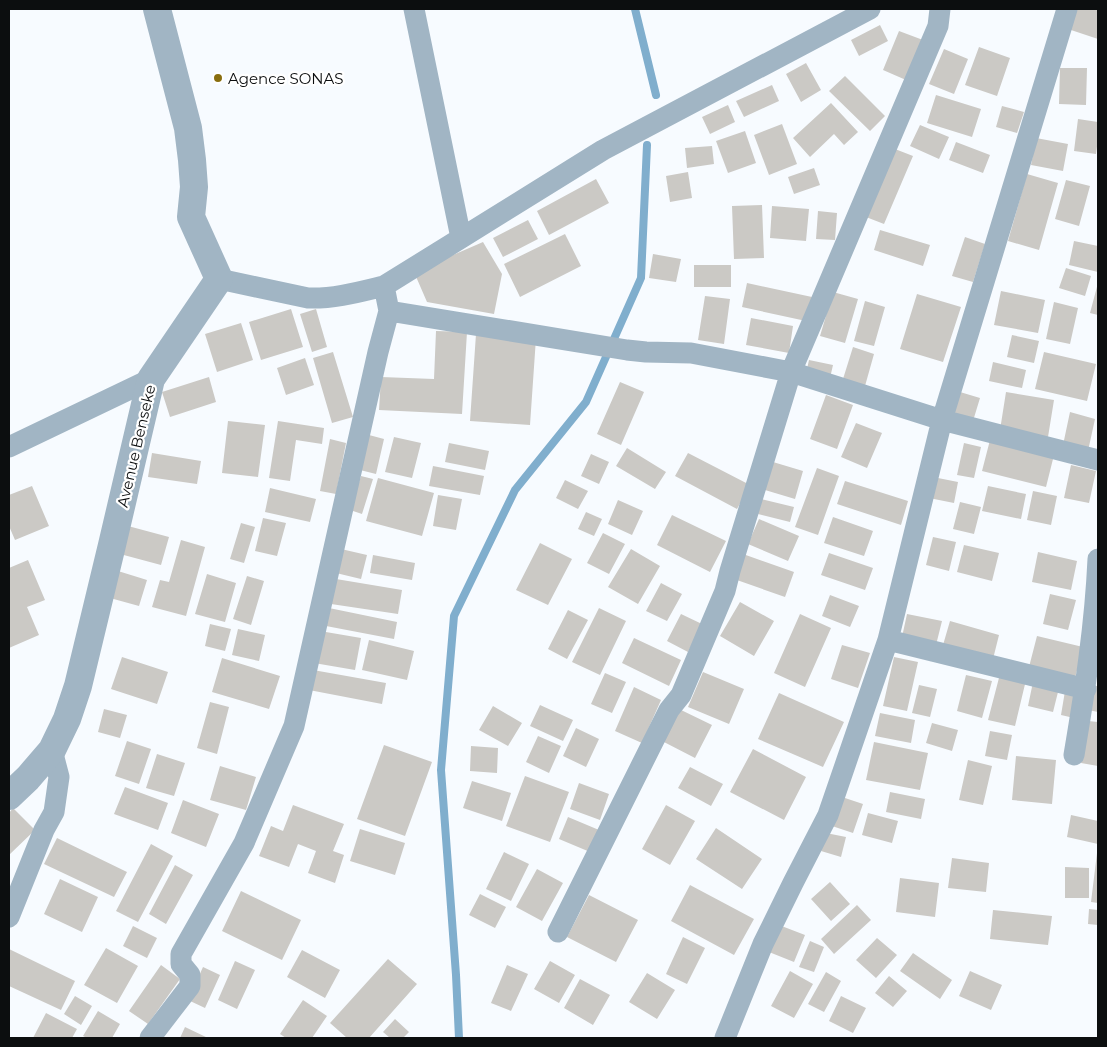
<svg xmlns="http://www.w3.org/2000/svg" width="1107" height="1047" viewBox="0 0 1107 1047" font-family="Montserrat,sans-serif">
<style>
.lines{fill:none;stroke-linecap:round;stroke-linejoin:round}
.stream{stroke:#80aecd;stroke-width:8}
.building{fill:#cbc9c5}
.minor{stroke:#a1b5c4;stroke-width:21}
.tertiary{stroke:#a1b5c4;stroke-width:28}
.poi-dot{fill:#896e0f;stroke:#fff;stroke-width:2}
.labels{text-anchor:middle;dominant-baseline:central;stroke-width:4.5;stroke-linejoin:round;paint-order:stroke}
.poi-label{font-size:15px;fill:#0c0e0f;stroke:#fff;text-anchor:start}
.street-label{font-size:15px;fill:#0c0e0f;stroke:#fff}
</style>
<rect width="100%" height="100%" fill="#f7fbff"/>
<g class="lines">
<path class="stream" d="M635,9L656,95
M459,1038L456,975L441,770L454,616L515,490L586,402L641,278L647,145"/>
</g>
<path class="building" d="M1075,9H1098V39L1068,29Z
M880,25L888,41L859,56L851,40Z
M899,31L923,40L906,80L883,70Z
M979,47L1010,58L997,96L965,85Z
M944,49L968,59L954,94L929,84Z
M806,63L821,90L801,102L786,74Z
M1060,68H1087L1086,105L1059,104Z
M845,76L885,116L870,131L829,91Z
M772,85L779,101L744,117L736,101Z
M936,95L981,109L972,137L927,123Z
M831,103L858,132L844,145L834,134L810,157L793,138Z
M728,105L735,122L710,134L702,117Z
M1002,106L1024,112L1017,133L996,127Z
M1078,119L1098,122V139L1096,154L1074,151Z
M782,124L797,164L769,175L754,135Z
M920,125L949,137L939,159L910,146Z
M745,131L756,163L728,173L716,141Z
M1036,138L1068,144L1063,171L1031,165Z
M956,142L990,155L983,173L949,160Z
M712,146L714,164L687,168L685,148Z
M895,149L913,156L884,224L866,217Z
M814,168L820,185L794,194L788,177Z
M688,172L692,198L670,202L666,176Z
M1027,174L1058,183L1039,250L1008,241Z
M596,179L609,203L549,235L537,211Z
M1066,180L1090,186L1079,226L1055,219Z
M762,205L764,258L734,259L732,206Z
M772,206L809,209L806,241L770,238Z
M818,211L837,213L835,240L816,239Z
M528,220L538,239L503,257L493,238Z
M880,230L930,245L923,266L874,250Z
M565,234L581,266L520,297L504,264Z
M965,237L985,244L973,282L952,276Z
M1074,241L1098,246V272L1069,265Z
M483,242L502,274L494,314L427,302L414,272Z
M653,254L681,259L676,282L649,278Z
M694,265H731V287H694Z
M1066,268L1091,276L1085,296L1059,288Z
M747,283L812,297L806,321L742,307Z
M1098,283V315L1090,313Z
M1001,291L1045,300L1038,333L994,325Z
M833,292L858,299L845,343L820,336Z
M917,294L961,307L943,362L900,349Z
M705,296L730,299L724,344L698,340Z
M865,301L885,307L874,346L854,341Z
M1054,302L1078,308L1070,344L1046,339Z
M291,309L303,347L261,360L249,322Z
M316,309L327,347L312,352L300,314Z
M751,318L793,326L789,353L746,345Z
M241,323L253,360L217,372L205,334Z
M436,331L467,332L462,414L379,410L381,377L434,379Z
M476,334L536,338L530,425L470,421Z
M1012,335L1039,341L1034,363L1007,357Z
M853,347L874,354L865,386L843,379Z
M333,352L353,417L332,423L313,358Z
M1044,352L1096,364L1087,401L1035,389Z
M305,358L314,385L286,395L277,368Z
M809,360L833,365L830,378L806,373Z
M993,362L1026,370L1022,388L989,381Z
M209,377L216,402L170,417L162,392Z
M620,382L644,392L621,445L597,434Z
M960,392L980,398L973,421L952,414Z
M1006,392L1054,400L1048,437L1000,430Z
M826,395L853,405L837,449L810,439Z
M1070,412L1095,419L1088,451L1063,445Z
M228,421L265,425L258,477L222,473Z
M278,421L324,428L322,444L296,440L290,481L269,478Z
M856,423L882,433L867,468L841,457Z
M369,435L384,439L376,474L360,470Z
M394,437L421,443L412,478L385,472Z
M330,439L346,443L336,494L320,491Z
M990,440L1054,455L1046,487L982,471Z
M449,443L489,451L485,470L445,462Z
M964,443L981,447L974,478L957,475Z
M627,448L666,472L655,489L616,466Z
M152,453L201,461L197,484L148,477Z
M688,453L750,485L737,509L675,476Z
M591,454L609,462L599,484L581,476Z
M773,462L803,471L795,499L765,490Z
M1071,465L1096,471L1089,503L1064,498Z
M433,466L484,476L480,495L429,486Z
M817,468L839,476L818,535L795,527Z
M361,476L373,479L362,514L350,510Z
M933,477L958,482L954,503L929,498Z
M378,478L434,493L422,536L366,521Z
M565,480L588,491L578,509L556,498Z
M845,481L908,501L901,525L837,504Z
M32,486L49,526L15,540L9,526V495Z
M988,486L1026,494L1021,519L982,511Z
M270,488L316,499L310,522L265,512Z
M1033,491L1057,496L1051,525L1027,520Z
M438,495L462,499L456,530L433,526Z
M761,499L794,507L790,522L758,514Z
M618,500L643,511L632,535L608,524Z
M960,502L981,507L974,534L953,529Z
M586,512L602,519L594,536L578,529Z
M672,515L726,541L710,572L657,545Z
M833,517L873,531L864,556L824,543Z
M263,518L286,523L277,556L255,551Z
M759,519L799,536L788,561L748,544Z
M241,523L255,527L244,563L230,559Z
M128,526L169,537L161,565L120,554Z
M603,533L625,544L609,574L587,563Z
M933,537L956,542L949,571L926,565Z
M181,540L205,547L186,616L152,607L160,580L169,582Z
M540,543L572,559L548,605L516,590Z
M964,545L999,553L992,581L957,572Z
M341,549L367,555L361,579L336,573Z
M631,549L660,566L638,604L608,587Z
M1038,552L1077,561L1071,590L1032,582Z
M829,553L873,568L865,590L821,575Z
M743,554L794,572L785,597L734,579Z
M373,555L415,563L412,580L370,573Z
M28,560L45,600L27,607L39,635L9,648V568Z
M118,571L147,580L139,606L110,598Z
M207,574L236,583L225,622L195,614Z
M247,576L264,581L251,625L233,619Z
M336,579L402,590L398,614L331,604Z
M661,583L682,594L667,621L646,611Z
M1050,594L1076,600L1068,630L1043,624Z
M830,595L859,606L850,627L822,616Z
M740,602L774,621L754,656L720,636Z
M329,608L397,622L394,639L326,626Z
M599,608L626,621L600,675L572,662Z
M568,610L588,620L567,659L548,649Z
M681,614L702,624L688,652L667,641Z
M800,614L831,628L805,687L774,673Z
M907,614L942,621L936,645L902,637Z
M950,621L999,635L993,659L943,645Z
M210,624L231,629L225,651L205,646Z
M238,629L265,635L259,661L232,655Z
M320,631L361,638L355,670L314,663Z
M1037,636L1083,647L1075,678L1029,667Z
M634,638L681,660L669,686L622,663Z
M369,640L414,651L407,680L362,670Z
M842,645L870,653L858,688L831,679Z
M122,657L168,672L157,704L111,689Z
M894,657L918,662L907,711L883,706Z
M222,658L280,676L269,709L212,692Z
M313,670L386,683L382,704L309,690Z
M703,672L744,689L729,724L688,707Z
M605,673L626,682L612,713L591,704Z
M1000,674L1026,680L1015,726L988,720Z
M966,675L992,681L982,718L957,711Z
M1033,682L1059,688L1053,712L1028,706Z
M919,685L937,689L930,717L912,713Z
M1094,686H1098V712L1088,710Z
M634,687L661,700L642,743L615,731Z
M1065,691L1079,694L1074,718L1061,715Z
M779,693L844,722L823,767L758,739Z
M210,702L229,707L217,754L197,748Z
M540,705L573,720L563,741L530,726Z
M493,706L522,723L508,746L479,730Z
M104,709L127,715L120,738L98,732Z
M679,709L712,725L695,758L662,741Z
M880,713L915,720L911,743L875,736Z
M1088,721L1098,722V766L1081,763Z
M932,723L958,730L952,751L926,743Z
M576,728L599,739L586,767L563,756Z
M990,731L1012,735L1007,760L985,756Z
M538,736L561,746L549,773L526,762Z
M127,741L151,749L139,784L115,776Z
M874,742L928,753L920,790L866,780Z
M384,745L432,762L405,836L357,819Z
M471,746L498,748L497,773L470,771Z
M753,749L806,777L784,820L730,792Z
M157,754L185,763L174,796L146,788Z
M1016,756L1056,760L1052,804L1012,800Z
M968,760L992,766L983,805L959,800Z
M220,766L256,777L246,810L210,800Z
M690,767L723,784L711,806L678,788Z
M525,776L569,792L550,842L506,826Z
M472,781L511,793L502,821L463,808Z
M579,783L609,794L600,820L570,809Z
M125,787L168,803L158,830L114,814Z
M890,792L925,799L921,819L886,812Z
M842,797L863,804L853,833L832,826Z
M183,800L219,814L206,847L171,833Z
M293,805L344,824L333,851L344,855L335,883L308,873L316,851L298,844L289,867L259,856L271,826L283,831Z
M666,805L695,821L670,865L642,849Z
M13,808L35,830L9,855V813Z
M868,813L898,821L892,843L862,835Z
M1071,815L1098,821V844L1067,837Z
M568,817L599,830L590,852L559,839Z
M716,828L762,859L742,889L696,859Z
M360,829L405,843L395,875L350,861Z
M826,833L846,837L841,857L821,851Z
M57,838L127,872L114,897L44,864Z
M151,844L173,856L138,922L116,911Z
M504,852L529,864L511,901L486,889Z
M1097,853H1098V903L1091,902Z
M952,858L989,863L986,892L948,888Z
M175,865L193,875L166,924L149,914Z
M1065,867L1089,868V898H1065Z
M537,869L563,883L542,921L516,907Z
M900,878L939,883L935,917L896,912Z
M60,879L98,897L82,932L44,914Z
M830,882L850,904L831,921L811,899Z
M690,885L754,919L734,955L671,921Z
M241,891L301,920L282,960L222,931Z
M480,894L506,907L495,928L469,915Z
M589,895L638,920L616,962L567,937Z
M857,905L871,920L834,954L821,939Z
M1089,909L1098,910V925L1088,924Z
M993,910L1052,916L1048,945L990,939Z
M779,925L805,935L794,962L769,952Z
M133,926L157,938L147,958L123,946Z
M683,937L705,948L687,984L666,974Z
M877,938L897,955L876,978L856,960Z
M810,941L824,947L814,972L799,967Z
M106,948L138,966L117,1003L84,985Z
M9,949L75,981L61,1010L9,986Z
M302,950L340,970L325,998L287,977Z
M913,953L952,980L940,999L900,971Z
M388,959L417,984L369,1038H347L330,1023Z
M235,961L255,970L237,1009L218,1000Z
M550,961L575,975L559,1003L534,989Z
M161,965L180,979L148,1024L129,1011Z
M507,965L528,974L511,1011L491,1003Z
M203,967L220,975L205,1008L188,1000Z
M790,971L813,984L794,1018L771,1006Z
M970,971L1002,985L991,1010L959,996Z
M826,972L841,981L824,1012L808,1004Z
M647,973L675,990L657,1019L629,1002Z
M889,976L907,991L893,1007L875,993Z
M580,979L610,995L593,1025L564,1008Z
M75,996L92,1006L81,1025L64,1014Z
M841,996L866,1008L853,1033L829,1021Z
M303,1000L327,1016L312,1038H286L280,1034Z
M98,1011L120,1024L112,1038H87L83,1036Z
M46,1013L77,1029L72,1038H33Z
M395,1019L409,1032L403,1038H390L383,1032Z
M185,1027L208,1038H180Z"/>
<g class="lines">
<path class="minor" d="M414,9L461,238
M219,279L308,298C334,299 359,292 384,286L603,150L870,9
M389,311L627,350L646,352L691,353L791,372L942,420L1098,460
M9,447L151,379
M888,640L1086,689
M1074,755C1085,690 1095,625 1098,559
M9,917L44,830L54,812L59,777L52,750
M558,932L669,710L681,695L725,591L730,571L791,372L938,26L940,9
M150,1038L190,986V975L181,964V954L244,843L294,726L378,352L389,311L384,286
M725,1038L763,944L793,883L828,815L888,640L942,420L1067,9"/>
<path class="tertiary" d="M9,796L28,778L52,750L67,719L78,686L112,545L151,379L219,279L191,217L194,187L192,160L188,128L157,9"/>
</g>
<circle class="poi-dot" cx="218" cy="78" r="5"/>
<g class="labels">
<g class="poi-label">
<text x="228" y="78">Agence SONAS</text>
</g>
<g class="street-label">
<text transform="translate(136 446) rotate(-77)">Avenue Benseke</text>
</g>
</g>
<rect width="1107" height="1047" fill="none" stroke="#0c0e0f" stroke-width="20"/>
</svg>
